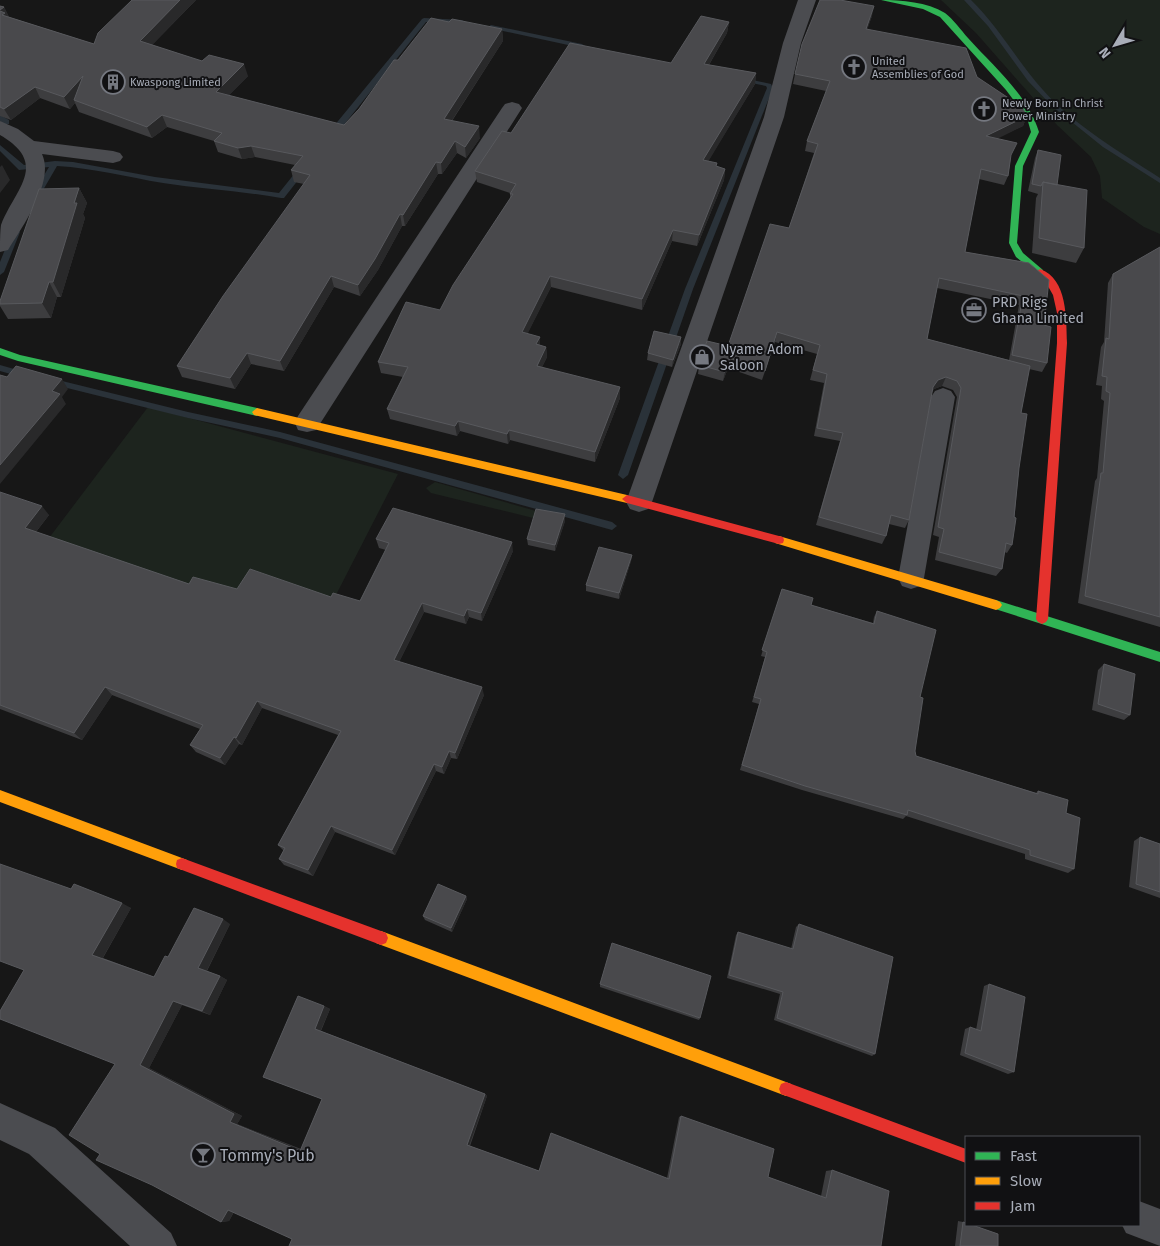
<svg xmlns="http://www.w3.org/2000/svg" width="1160" height="1246" viewBox="0 0 1160 1246" font-family="'Fira Sans',sans-serif">
<style>
.green{fill:#1d241e}
.lines{fill:none;stroke-linecap:round;stroke-linejoin:round}
.stream{fill:#2a3239;fill-rule:evenodd}
.street{fill:#4b4c50;fill-rule:evenodd}
.fast{fill:#30b455;fill-rule:evenodd}
.slow{fill:#ff9f0a;fill-rule:evenodd}
.jam{fill:#e5322d;fill-rule:evenodd}
.wall{fill:#3d3d3f;fill-rule:evenodd}
.shaded-wall{fill:#29292a}
.building{fill:#49494c;stroke:#58595d}
.labels{text-anchor:middle;dominant-baseline:central;stroke-width:4;stroke-linejoin:round;paint-order:stroke}
.far-poi-label{font-size:11px;fill:#a8adb8;stroke:#111113;text-anchor:start}
.poi-label{font-size:14px;fill:#a8adb8;stroke:#111113;text-anchor:start}
.near-poi-label{font-size:16px;fill:#a8adb8;stroke:#111113;text-anchor:start}
</style>
<rect width="100%" height="100%" fill="#171717"/>
<path class="green" d="M941,0H1160V234L1144,227L1102,198L1100,176L1091,157L1057,125L976,33Z
M148,407L398,474L317,632L49,538Z
M435,482L536,511L533,518L431,493L426,488Z"/>
<g class="lines">
<path class="stream" d="M964,0H971C999,27 1017,61 1043,90C1075,126 1120,152 1160,178V183L1103,147L1052,106L1028,81L988,26Z
M424,18L462,20L465,22L462,24L426,22L335,136H329V132L422,19Z
M491,25L582,44L585,46L582,48L489,28L488,27Z
M743,78L771,84L773,88L693,289L628,475L623,479L618,475L685,289L767,88L766,86L741,81V79Z
M0,115L9,120V124H3L0,121Z
M0,145L24,165L55,161L73,162L155,177L279,193L299,168H302L306,170L284,198H281C242,191 202,189 163,183C127,177 93,168 57,166L39,197H36L32,195L49,167L19,170L0,151Z
M16,229L20,232L4,272L0,275V262L12,232Z
M0,365L28,373L29,375L25,378L0,371Z
M54,379L188,412L280,432L612,522L617,526L612,530L280,438L188,418L51,384L50,382L51,380Z"/>
<path class="street" d="M798,0H816L801,43L784,117L652,502L648,509L639,512L630,509L626,502L764,117L783,43Z
M512,102L519,104L522,108L316,430L307,432L298,430L295,423L298,416L502,108L505,104Z
M0,121L18,129L34,141L113,151L120,153L123,157L120,161L113,163L42,154C55,182 22,227 8,250L0,252C0,244 0,232 1,225C15,189 50,164 0,135Z
M943,388L951,391L955,397L924,578L920,586L911,589L902,586L898,578L931,397L935,391Z
M0,1103L55,1128L171,1233L177,1246H130L29,1154L0,1140Z
M1139,1201L1160,1209V1246L1126,1233L1122,1225H1139Z"/>
<path class="fast" d="M881,0C902,0 927,2 945,13C953,19 961,30 968,38C993,66 1028,95 1039,132L1023,166L1017,243L1023,253L1043,270V274H1037L1016,257L1009,243L1015,166L1031,132L1027,118L1006,90L940,17L923,9Z
M0,348L20,355L257,408L262,412L257,416L18,361L0,355Z
M996,600L1160,652V662L992,608L990,605L992,602Z"/>
<path class="slow" d="M257,408L627,495L632,499L627,503L254,415L252,412Z
M779,536L996,600L1000,602L1002,605L1000,608L996,610L775,543L774,540L775,537Z
M0,790L182,858L187,860L188,864L187,868L182,870L0,802Z
M381,931L786,1082L791,1084L793,1089L791,1094L786,1096L381,945L376,943L374,938L376,933Z"/>
<path class="jam" d="M1040,269C1068,279 1066,319 1067,343L1048,619L1046,622L1042,624L1038,622L1036,619L1057,343V313L1053,295L1045,281L1036,272Z
M627,495L779,536L783,537L784,540L783,543L779,544L627,503L622,499Z
M182,858L381,931L386,933L388,938L386,943L381,945L182,870L177,868L176,864L177,860Z
M786,1082L966,1149V1163L781,1094L779,1089L781,1084Z"/>
</g>
<path class="wall" d="M132,0H196L152,45L248,76L228,96L344,125L359,109L398,60L449,22L502,29L503,41L452,121L480,138L466,158L457,153L442,174H438L405,226H402L378,270L360,296L334,287L284,371L251,364L235,389L182,377L177,366L304,184L294,182L291,170L295,165L255,157L242,159L218,152L214,141L167,127L152,138L79,112L75,103L70,109L40,98L11,120L0,116V6L4,7L9,17L94,44Z
M872,16L867,29L977,77L1027,116L1023,126L997,138L1011,157L1008,176L1004,185L979,179L965,252L1029,263L1044,325L1047,363L1042,372L1029,369L1021,413L1019,468L1012,545L1007,553L1004,552L1002,569L996,576L935,560L939,537L933,535L957,397L953,390L942,386L934,389L932,392L909,520L905,528L889,524L886,536L882,544L816,525L840,441L814,436L824,383L810,380L817,354L775,342L762,380L728,368L723,381L698,374L699,365L728,346L789,228L814,153L805,151L807,141L826,91L793,84L795,74ZM937,288L1019,305L1009,360L927,339Z
M729,22L727,33L709,65L756,73L755,84L708,161L717,167L725,169L724,180L697,246L672,241L642,310L551,287L527,334L540,337V345L546,347L547,357L542,367L620,398L595,462L510,440L508,444L460,431L457,436L390,419L387,409L403,377L381,373L378,362L440,310L510,199V193L477,182L475,171L511,133L671,63Z
M1038,150L1057,185L1084,248L1076,263L1032,253L1036,198L1038,194L1028,191L1035,158Z
M79,188L87,203L83,214L85,218L61,297H57L51,318L8,319L0,306V301Z
M1160,247V627L1078,603L1095,481L1097,478L1104,401L1101,399L1102,386L1096,385L1101,347L1104,342L1108,283L1113,274Z
M681,344L672,367L647,360L648,353Z
M0,492L49,515L36,532L189,584L237,589L331,597L360,601L386,550L379,548L376,539L513,551L482,621L469,617L466,624L424,612L399,662L484,695L457,759L451,758L444,774L436,771L395,855L335,832L313,876L284,865L279,859L284,851L278,845L338,735L262,708L242,745L239,744L225,765L196,752L190,745L200,729L112,695L82,740L0,709Z
M565,521L555,551L528,545L527,539Z
M632,555L631,561L619,599L586,591V585Z
M782,589L811,605L873,623L874,617L877,611L920,697L915,751L916,756L1036,793L1038,791L1066,813L1074,869L1068,873L1025,859V854L906,816L903,819L802,790L740,770L759,704L752,702L765,657L761,656Z
M1104,664L1130,715L1124,720L1092,710L1098,670Z
M1140,837L1160,844V898L1129,887L1134,841Z
M71,889L131,908L103,958L154,977L168,957L230,924L207,971L220,976L227,980L210,1015L182,1005L149,1068L242,1116L237,1124L301,1149L322,1099L263,1077L324,1006L330,1009L321,1031L485,1094L487,1096L470,1146L539,1171L667,1178L679,1117L681,1116L768,1177L821,1196L826,1171L832,1170L881,1246L292,1239L234,1212L229,1221L221,1222L100,1154L115,1064L24,970Z
M466,896L467,899L452,932L425,920L423,916Z
M799,924L875,1054L872,1056L774,1020L780,994L727,978L736,935L738,932L791,949L796,927Z
M600,984L700,1018L699,1020L600,987Z
M989,984L1014,1072L1008,1074L960,1055L965,1029L970,1027L976,1030L984,986Z
M958,1221L963,1222L998,1246H955Z"/>
<path class="shaded-wall" d="M180,0H196L145,52L140,41Z
M874,6L872,16L864,39L866,29Z
M4,7L10,19L9,20L0,12V10Z
M729,22L727,33L703,75L704,64Z
M502,29L503,41L445,131L444,119Z
M244,64L248,76L220,104L216,92Z
M756,73L755,84L702,172L703,160Z
M83,76L74,100L75,103L70,109L64,97Z
M35,87L40,98L11,120L4,109Z
M162,115L167,127L152,138L147,127Z
M1027,116L1023,126L983,146L986,136Z
M479,126L480,138L466,158L465,147Z
M455,141L457,153L442,174L441,163Z
M251,146L255,157L242,159L238,148Z
M436,162L438,174L405,226L403,215Z
M2,165L10,180L0,193V167Z
M725,169L724,180L697,246L699,235Z
M79,188L87,203L83,214L85,218L61,297L53,282Z
M400,214L402,226L378,270L360,296L358,285Z
M673,230L672,241L642,310V299Z
M331,276L334,287L284,371L280,361Z
M550,276L551,287L523,343L522,332Z
M49,282L57,297L51,318L42,303Z
M777,332L775,342L762,380L765,371Z
M540,337V347L536,344Z
M681,337V344L672,367L673,360Z
M546,347L547,357L537,377V366Z
M247,353L251,364L235,389L230,378Z
M730,358L728,368L723,381L725,372Z
M946,377L942,386L934,389L929,396L933,387L938,380Z
M62,379L68,389L62,397L66,404L0,484V465L52,391Z
M620,387V398L595,462V452Z
M458,421L460,431L457,436L455,426Z
M509,430L510,440L508,444L507,434Z
M42,506L49,515L32,537L25,528Z
M565,514V521L555,551V545Z
M512,542L513,551L482,621L481,613Z
M632,555L631,561L619,599V593Z
M422,603L424,612L396,668L394,660Z
M467,609L469,617L466,624L464,616Z
M105,687L112,695L82,740L74,733Z
M482,687L484,695L457,759L455,753Z
M257,701L262,708L242,745L236,738Z
M234,737L239,744L225,765L220,758Z
M449,751L451,758L444,774L442,767Z
M434,764L436,771L395,855L392,850Z
M331,826L335,832L313,876L308,870Z
M466,896L467,899L452,932L451,928Z
M122,903L131,908L102,959L92,955Z
M223,919L230,924L206,972L198,968Z
M220,976L227,980L210,1015L202,1011Z
M173,1001L182,1005L149,1068L242,1116L237,1124L306,1152L300,1151L230,1122L140,1065Z
M324,1006L330,1009L320,1032L315,1029Z
M485,1094L487,1096L469,1146L467,1145Z
M235,1209L229,1221L221,1222L228,1210Z"/>
<path class="building" d="M132,0H180L140,41L202,61L209,55L244,64L216,92L344,125L359,109L394,60H398L431,18L449,22L452,19L502,29L444,119L479,126L465,147L455,141L441,163L436,162L403,215L400,214L375,259L358,285L331,276L280,361L247,353L230,378L177,366L223,296L310,175L291,170L303,156L251,146L238,148L214,141L222,133L162,115L147,127L74,100L83,76L64,97L35,87L4,109L0,107V11L5,13L2,15L94,44L98,33Z
M820,0H840L874,6L866,29L966,48L977,77L1022,107L1027,116L986,136L1017,143L1011,155L1008,176L981,169L965,252L1029,263L1049,280L1044,325L1051,327L1047,363L1012,355L1023,296L939,278L927,339L1030,366L1021,413L1027,414L1019,468L1014,517L1016,518L1012,545L1006,543L1002,569L939,552L944,529L938,527L961,388L957,381L946,377L938,380L933,387L909,520L891,515L886,536L819,517L843,433L817,428L827,374L813,370L820,345L777,332L765,371L730,358L725,372L699,365L707,341L728,346L770,224L789,228L818,144L807,141L830,81L795,74L802,44Z
M0,6L4,7L0,10Z
M701,16L729,22L704,64L756,73L703,160L717,163L716,166L725,169L699,235L673,230L642,299L550,276L522,332L540,337L536,344L546,347L537,366L620,387L595,452L509,430L507,434L458,421L455,426L387,409L408,367L378,362L406,302L440,310L453,285L513,194H510L516,184L475,171L502,131L511,133L570,43L671,63Z
M1038,150L1061,155L1057,185L1043,182L1041,186L1032,184Z
M1043,182L1087,190L1084,248L1039,238Z
M79,188L74,203H77L53,282H49L42,303L0,304V301L39,189Z
M1160,247V617L1085,596L1101,473H1103L1110,393L1106,391L1107,377L1102,376L1106,338L1109,339L1113,274Z
M654,331L681,337L673,360L648,353Z
M16,366L62,379L52,391L60,394L0,465V375L7,377Z
M0,492L42,506L25,528L189,584L193,577L237,589L250,569L331,597L333,593L360,601L389,543L376,539L393,508L512,542L481,613L467,609L464,616L422,603L394,660L482,687L455,753L449,751L442,767L434,764L392,850L331,826L308,870L279,859L285,848L278,845L341,731L257,701L236,738L234,737L220,758L190,745L203,725L105,687L74,733L0,705Z
M536,509L565,514L555,545L527,539Z
M599,547L632,555L619,593L586,585Z
M782,589L813,598L811,605L874,624L877,611L936,630L920,697L923,698L915,751L916,756L1038,794V791L1068,800L1066,813L1080,818L1074,869L1030,855V850L908,810L907,815L805,786L742,765L761,699L754,697L767,652L762,650Z
M1104,664L1135,674L1130,715L1098,704Z
M1140,837L1160,844V892L1136,884Z
M0,864L71,889L74,884L122,903L92,955L154,977L165,956L168,957L194,908L223,919L198,968L220,976L202,1011L173,1001L140,1065L234,1114L230,1122L300,1151L322,1099L263,1077L298,996L324,1006L315,1029L485,1094L467,1145L539,1171L551,1133L669,1179L681,1116L774,1149L768,1177L826,1198L832,1170L889,1191L881,1246H289L292,1239L228,1210L221,1222L152,1185L96,1160L100,1154L69,1135L115,1064L0,1019V1011L24,970L0,961Z
M438,884L466,896L451,928L423,916Z
M799,924L893,957L875,1054L777,1018L783,992L729,975L738,932L793,949Z
M612,943L711,976L700,1018L600,984Z
M989,984L1025,997L1014,1072L965,1053L970,1027L981,1031Z
M963,1222L966,1223V1225H972L998,1234V1246H960Z"/>
<defs>
<g id="church-ring" transform="scale(1.25)"><circle r="9.5" fill="#111113" stroke="#757880" stroke-width="1.5"/><path d="M-1.2-6h2.4v3.5h3.3v2.4h-3.3V6h-2.4V-.1h-3.3v-2.4h3.3Z" fill="#757880"/></g>
<g id="building-ring" transform="scale(1.25)"><circle r="9.5" fill="#111113" stroke="#757880" stroke-width="1.5"/><path d="M-4-6H4V6H1V3H-1V6H-4ZM-2.5-4.3h1.7v1.8h-1.7ZM.8-4.3h1.7v1.8H.8ZM-2.5-1h1.7V.8h-1.7ZM.8-1h1.7V.8H.8Z" fill="#757880"/></g>
<g id="office-ring" transform="scale(1.25)"><circle r="9.5" fill="#111113" stroke="#757880" stroke-width="1.5"/><path d="M-6-3h4V-5.5h4V-3h4V5H-6ZM-1-4.5V-3h2v-1.5ZM-6 0V1H6V0Z" fill="#757880"/></g>
<g id="shop-ring" transform="scale(1.25)"><circle r="9.5" fill="#111113" stroke="#757880" stroke-width="1.5"/><path d="M-5-2.5h2.3a2.7 3.5 0 0 1 5.4 0H5L5.5 6h-11ZM-1.5-2.5h3a1.5 2.3 0 0 0-3 0Z" fill="#757880"/></g>
<g id="bar-ring" transform="scale(1.25)"><circle r="9.5" fill="#111113" stroke="#757880" stroke-width="1.5"/><path d="M-6-5H6L.8 .8V4.5H3.5V6h-7V4.5H-.8V.8Z" fill="#757880"/></g>
</defs>
<g fill-rule="evenodd">
<use href="#church-ring" x="854" y="67"/>
<use href="#building-ring" x="113" y="82"/>
<use href="#church-ring" x="984" y="109"/>
<use href="#office-ring" x="974" y="310"/>
<use href="#shop-ring" x="702" y="357"/>
<use href="#bar-ring" x="203" y="1155"/>
</g>
<g class="labels">
<g class="far-poi-label">
<text x="872" y="61">United<tspan x="872" dy="13">Assemblies of God</tspan></text>
<text x="130" y="82">Kwaspong Limited</text>
<text x="1002" y="103">Newly Born in Christ<tspan x="1002" dy="13">Power Ministry</tspan></text>
</g>
<g class="poi-label">
<text x="992" y="302">PRD Rigs<tspan x="992" dy="16">Ghana Limited</tspan></text>
<text x="720" y="349">Nyame Adom<tspan x="720" dy="16">Saloon</tspan></text>
</g>
<g class="near-poi-label">
<text x="220" y="1155">Tommy's Pub</text>
</g>
</g>
<rect x="965" y="1136" width="175" height="90" fill="#111113" stroke="#4d4f55"/>
<rect x="975" y="1152" width="25" height="8" fill="#30b455" stroke="#4d4f55"/>
<text x="1010" y="1161" font-size="15" fill="#a8adb8">Fast</text>
<rect x="975" y="1177" width="25" height="8" fill="#ff9f0a" stroke="#4d4f55"/>
<text x="1010" y="1186" font-size="15" fill="#a8adb8">Slow</text>
<rect x="975" y="1202" width="25" height="8" fill="#e5322d" stroke="#4d4f55"/>
<text x="1010" y="1211" font-size="15" fill="#a8adb8">Jam</text>
<g transform="translate(1115 45) rotate(232)" stroke="#111113" stroke-width="4" paint-order="stroke">
<path d="M0-4L9 19L0 12L-9 19Z" fill="#a8adb8"/>
<text y="-8" font-size="14" font-weight="bold" text-anchor="middle" fill="#a8adb8">N</text>
</g>
</svg>
